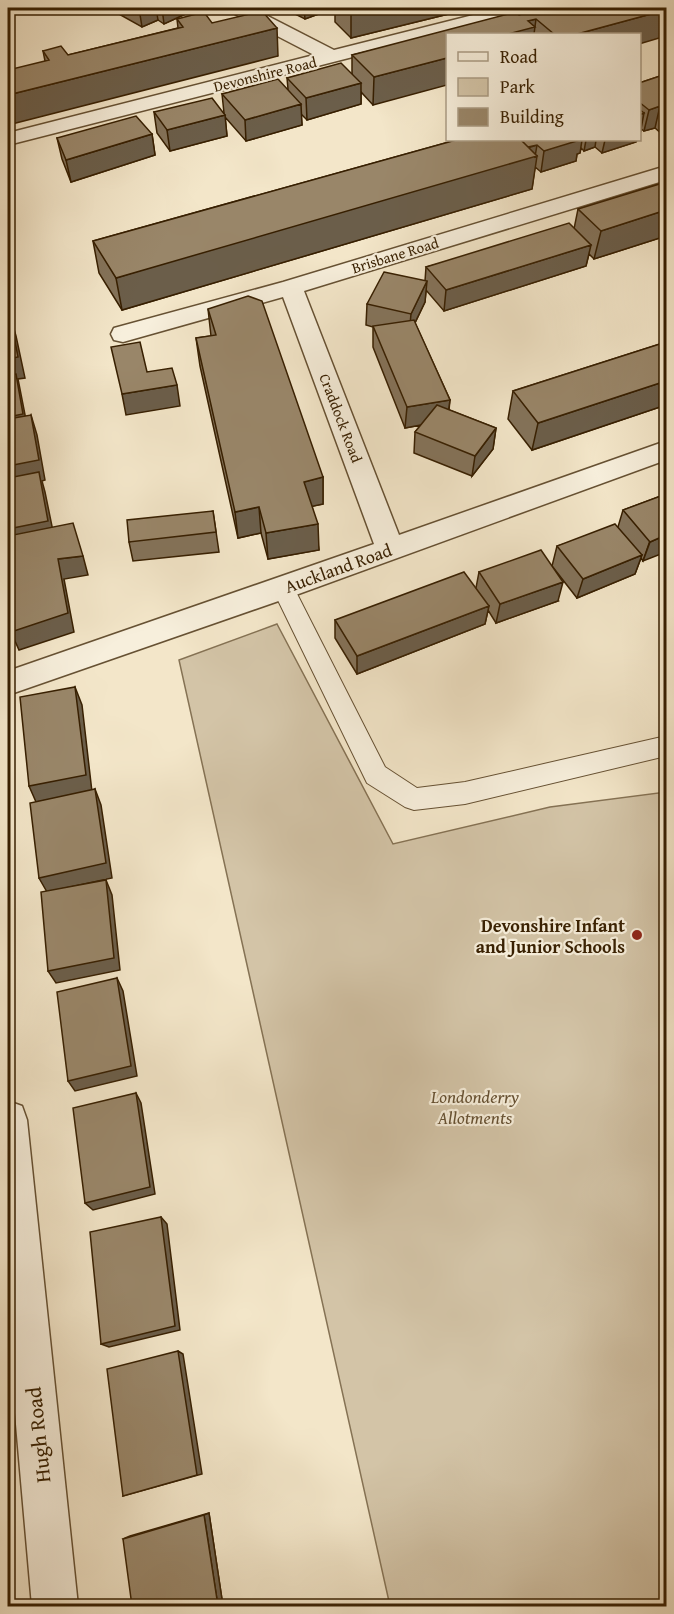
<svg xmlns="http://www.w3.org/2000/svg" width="674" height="1614" viewBox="0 0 674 1614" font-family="'Gentium Book Plus',serif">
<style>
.green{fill:#d3c4a7;stroke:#857254;stroke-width:1.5}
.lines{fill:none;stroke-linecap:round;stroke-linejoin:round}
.lane-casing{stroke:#665133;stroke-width:2}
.street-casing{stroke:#665133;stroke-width:3}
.lane{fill:#f7efdc;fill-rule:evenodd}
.street{fill:#f7efdc;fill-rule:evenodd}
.wall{fill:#84735a;stroke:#371f01;stroke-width:1.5}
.shaded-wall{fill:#6b5e4a;stroke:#371f01;stroke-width:1.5}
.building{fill:#998669;stroke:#371f01;stroke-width:1.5}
.poi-dot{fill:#8f2418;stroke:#f7efdc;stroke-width:2}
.labels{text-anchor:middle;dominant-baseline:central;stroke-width:4.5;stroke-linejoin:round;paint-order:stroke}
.far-street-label{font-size:15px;fill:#371f01;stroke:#f7efdc}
.street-label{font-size:18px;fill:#371f01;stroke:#f7efdc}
.poi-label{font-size:18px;font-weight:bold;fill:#371f01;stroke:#f7efdc;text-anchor:end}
.park-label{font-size:18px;font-style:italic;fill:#665133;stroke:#f7efdc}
.near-street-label{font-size:21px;fill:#371f01;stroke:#f7efdc}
</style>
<rect width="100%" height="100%" fill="#f3e6c9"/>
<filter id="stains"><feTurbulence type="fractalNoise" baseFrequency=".00333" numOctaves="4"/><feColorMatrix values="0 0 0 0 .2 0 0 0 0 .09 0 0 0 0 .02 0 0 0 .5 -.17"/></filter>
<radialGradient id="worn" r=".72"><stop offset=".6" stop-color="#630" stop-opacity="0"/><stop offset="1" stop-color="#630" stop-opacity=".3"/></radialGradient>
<path class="green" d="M277,624L393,844L550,807L666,792V1606H390L179,660Z"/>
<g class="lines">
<g class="lane-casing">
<path id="lane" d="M283,579L291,582L385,767L417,788L465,782L666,736V756L465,804L414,810L405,807L367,783L272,588L275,582Z"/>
</g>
<g class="street-casing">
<path id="street" d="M229,8H252L334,50L501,8H532L529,12L8,145V133L314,55L231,12Z
M666,166V180L304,291L399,535L666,441V460L293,596L8,695V671L374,544L283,297L123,342L114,340L111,334L114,328L283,282Z
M8,1101L22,1106L27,1120L78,1606H32L8,1333Z"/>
</g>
<use href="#lane" class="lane"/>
<use href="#street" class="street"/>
</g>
<path class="wall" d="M108,8H191L192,11L164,24L158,20L142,27Z
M283,8H473L351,38L335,22V8L305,19Z
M519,15L639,34H447L373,105L361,92V104L307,120L301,114L302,125L246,141L225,117L227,136L170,151L157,133L154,112L224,113L222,94L288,89L287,78L352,74V55Z
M177,19L212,23L278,56L45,61L43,51L68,55L178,28Z
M666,74V132L662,134L655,128L644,131L641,129L640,134L639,83Z
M152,134L155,155L71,182L62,159L57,138Z
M456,140H637L636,142L602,153L595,147L584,151L581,148L580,153L577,154L576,161L541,172L535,167L532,189L122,310L99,273L93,241Z
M666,182V236L594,259L589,254L586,266L444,311L426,290L425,302L415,323L450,400L449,410L496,428L493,449L472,476L414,453L415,432L421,425L405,428L373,347V327L366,325L367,304L425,281L426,267L574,229L578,209Z
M208,309L323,477V504L312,506L319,550L268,559L261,533L238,538L200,366L196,338L211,336Z
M666,342V405L532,450L508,419L513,391Z
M666,494L643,561L641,558L635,574L577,598L552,566L557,546L618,527L623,510Z
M213,511L219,552L133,561L129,542Z
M479,572L558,601L496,623L488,610L485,624L357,674L335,638V620L476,588Z
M209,1513L223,1606L123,1539L130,1536Z"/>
<path class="shaded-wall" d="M139,8H156L158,20L142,27Z
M162,8H191L192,11L164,24Z
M304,8H335L305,19Z
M364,8H473L351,38V11Z
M666,10V36L639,44V34H577Z
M536,19L534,34H508L528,21Z
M277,28L278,56L8,125V95Z
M8,46L10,57H8Z
M447,58V85L373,105L374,77Z
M361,83V104L307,120L306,98Z
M301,104L302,125L246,141L245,120Z
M660,106L655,128L644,131L649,110Z
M644,113L640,134L639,115Z
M225,115L227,136L170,151L167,130Z
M666,115V132L662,134Z
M152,134L155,155L71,182L66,160Z
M573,140H582L580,153L577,154L576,161L541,172L544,151Z
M586,140H596L595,147L584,151Z
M605,140H637L636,142L602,153Z
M537,145L535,157L537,156L532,189L122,310L116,278Z
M666,210V236L594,259L601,231Z
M8,216L10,246H8Z
M591,245L586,266L444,311L446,290Z
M427,281L425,302L409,335L411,314Z
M10,315L16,336L25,378L18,379L27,425L8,428V359Z
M666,381V405L532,450L538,423Z
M177,385L180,406L126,415L122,394Z
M450,400L447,420L405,428L407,407Z
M31,415L37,435L45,480L42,481L45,492L55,541L8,550V466Z
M496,428L493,449L472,476L475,456Z
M323,477V504L305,508L304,482Z
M259,507L261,533L238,538L235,512Z
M318,524L319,550L268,559L266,533Z
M666,535V552L643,561L650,542Z
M642,555L635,574L577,598L583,579Z
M83,556L88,575L64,579L74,632L19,650L11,632L58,559Z
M563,582L558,601L496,623L500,604Z
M489,606L485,624L357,674V656Z
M75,687L82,705L92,792L36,802L29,786Z
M95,789L101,805L112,878L47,892L39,878Z
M106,880L112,895L120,970L56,983L48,971Z
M117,978L123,991L137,1076L75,1091L68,1081Z
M136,1093L141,1103L155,1194L93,1210L85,1203Z
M161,1217L167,1224L180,1330L109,1347L101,1344Z
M178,1351L183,1354L202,1474L123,1496Z
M209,1513L223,1606H218L204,1515Z"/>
<path class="building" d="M348,8H364L351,11Z
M546,8H666V10L577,34H554L536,19L528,21L535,27L508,34H447V58L374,77L352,55L516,12L519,15Z
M262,11L277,28L8,95V70L49,60L43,51L61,46L68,55L183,27L177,19L204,12L212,23Z
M341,63L361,83L306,98L287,78Z
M666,74V112L660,106L649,110L639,102V83Z
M278,79L301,104L245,120L222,94Z
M212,98L225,115L167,130L154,112Z
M639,109L644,113L639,115Z
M136,116L152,134L66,160L57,138Z
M456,140H521L537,156L116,278L93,241Z
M521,140H580L544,151L537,145L528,147Z
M666,182V210L601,231L578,209Z
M569,223L591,245L446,290L426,267Z
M384,272L427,281L411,314L367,304Z
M248,296L262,301L323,477L304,482L318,524L266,533L259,507L235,512L196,338L216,335L208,309Z
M8,315H10L18,357L8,359Z
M414,320L450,400L407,407L373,326Z
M140,342L147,372L172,368L177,385L122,394L111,347Z
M666,342V381L538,423L513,391Z
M16,374L23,414L8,417V375Z
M437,405L496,428L475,456L415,432Z
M31,415L39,460L8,466V419Z
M39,472L48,521L8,529V478Z
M666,494V535L650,542L623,510Z
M213,511L216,532L129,542L127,520Z
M73,523L83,556L58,559L68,613L11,632L8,607V536Z
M615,524L642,555L583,579L557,546Z
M541,550L563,582L500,604L479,572Z
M464,572L489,606L357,656L335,620Z
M75,687L86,775L29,786L20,697Z
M95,789L106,863L39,878L30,803Z
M106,880L114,958L48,971L41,892Z
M117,978L131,1066L68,1081L57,992Z
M136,1093L150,1187L85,1203L73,1108Z
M161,1217L175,1326L101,1344L90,1232Z
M178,1351L197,1475L123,1496L107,1369Z
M204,1515L218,1606H132L123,1539Z"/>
<circle class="poi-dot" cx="637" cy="935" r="6"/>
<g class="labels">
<g class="far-street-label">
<text transform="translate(265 74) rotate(-14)">Devonshire Road</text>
<text transform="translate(395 255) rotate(-17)">Brisbane Road</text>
<text transform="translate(341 418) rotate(69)">Craddock Road</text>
</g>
<g class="street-label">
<text transform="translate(338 568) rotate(-20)">Auckland Road</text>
</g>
<g class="poi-label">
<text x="625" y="925">Devonshire Infant<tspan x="625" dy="21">and Junior Schools</tspan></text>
</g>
<g class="park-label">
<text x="475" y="1096">Londonderry<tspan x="475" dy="21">Allotments</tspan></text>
</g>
<g class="near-street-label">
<text transform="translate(38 1435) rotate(-96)">Hugh Road</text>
</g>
</g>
<rect width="674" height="1614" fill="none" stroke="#f3e6c9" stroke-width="30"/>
<rect x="9" y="9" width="656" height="1596" fill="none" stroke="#371f01" stroke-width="3"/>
<rect x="15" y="15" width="644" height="1584" fill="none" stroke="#371f01" stroke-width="1.5"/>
<rect x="446" y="33" width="195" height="108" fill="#f7efdc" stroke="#aa9c84" stroke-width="1.5"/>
<rect x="458" y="52" width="30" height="9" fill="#f7efdc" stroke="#aa9c84" stroke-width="1.5"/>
<text x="500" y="63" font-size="18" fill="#371f01">Road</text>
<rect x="458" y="78" width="30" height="18" fill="#d3c4a7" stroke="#aa9c84" stroke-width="1.5"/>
<text x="500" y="93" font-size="18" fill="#371f01">Park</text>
<rect x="458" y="108" width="30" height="18" fill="#998669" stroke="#aa9c84" stroke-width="1.5"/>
<text x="500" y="123" font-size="18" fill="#371f01">Building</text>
<rect width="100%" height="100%" filter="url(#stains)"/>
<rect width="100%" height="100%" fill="url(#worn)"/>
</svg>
